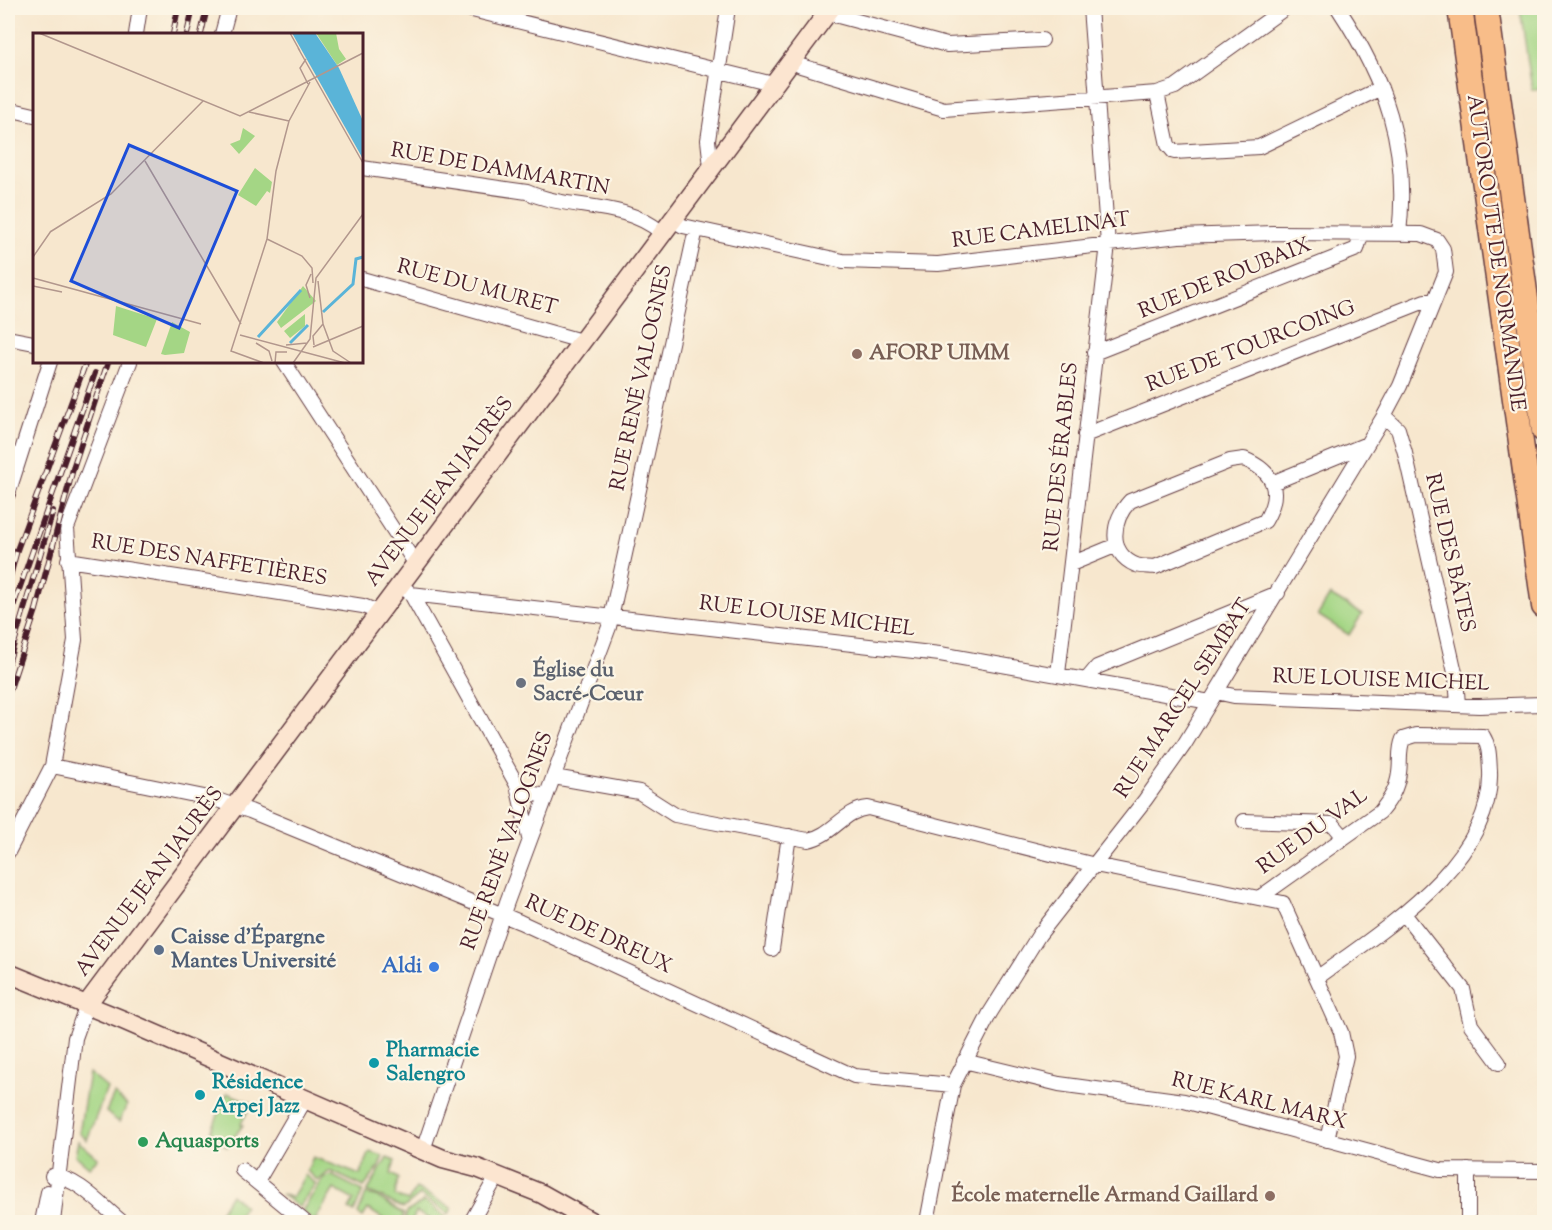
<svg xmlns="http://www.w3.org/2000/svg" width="1552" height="1230" viewBox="0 0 1552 1230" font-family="'Sorts Mill Goudy',serif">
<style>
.green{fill:#a4d685;stroke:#777a58;stroke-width:1.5}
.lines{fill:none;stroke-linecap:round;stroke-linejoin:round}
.minor-casing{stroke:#643d43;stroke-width:16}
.secondary-casing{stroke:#643d43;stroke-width:21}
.motorway-casing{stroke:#643d43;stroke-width:27}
.minor{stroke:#fff;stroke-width:14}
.secondary{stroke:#fce5d0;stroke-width:18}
.motorway{stroke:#f8bd89;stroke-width:24}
.rail-casing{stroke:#4a1f2b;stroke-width:6}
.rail{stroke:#fcf5e5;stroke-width:4;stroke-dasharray:11;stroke-linecap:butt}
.education-dot{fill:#8d6e63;stroke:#fcf5e5;stroke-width:2}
.worship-dot{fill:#6b7280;stroke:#fcf5e5;stroke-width:2}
.service-dot{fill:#5c6f8a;stroke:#fcf5e5;stroke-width:2}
.shop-dot{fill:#3f7fe0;stroke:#fcf5e5;stroke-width:2}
.culture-dot{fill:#0f9aa8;stroke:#fcf5e5;stroke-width:2}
.leisure-dot{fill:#2e9e5b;stroke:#fcf5e5;stroke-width:2}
.labels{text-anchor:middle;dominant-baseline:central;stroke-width:4.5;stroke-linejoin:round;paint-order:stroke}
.street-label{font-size:21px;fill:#4a1f2b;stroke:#fcf5e5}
.education-label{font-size:21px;font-weight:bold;fill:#785e54;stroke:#fcf5e5;text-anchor:start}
.worship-label{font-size:21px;font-weight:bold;fill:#5b616d;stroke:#fcf5e5;text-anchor:start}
.service-label{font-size:21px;font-weight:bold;fill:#4e5e75;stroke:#fcf5e5;text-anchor:start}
.shop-label{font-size:21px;font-weight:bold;fill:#366cbe;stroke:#fcf5e5;text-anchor:end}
.culture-label{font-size:21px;font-weight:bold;fill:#0d838f;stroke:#fcf5e5;text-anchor:start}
.leisure-label{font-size:21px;font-weight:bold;fill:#27864d;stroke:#fcf5e5;text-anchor:start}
.inset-river{fill:none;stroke:#5ab4d8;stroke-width:3}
.inset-road{fill:none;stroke:#b2978d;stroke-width:1.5}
.view{fill:#1d4ed8;fill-opacity:0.15;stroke:#1d4ed8;stroke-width:3}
.inset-edge{fill:none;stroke:#4a1f2b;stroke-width:3}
</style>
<rect width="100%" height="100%" fill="#fcf5e5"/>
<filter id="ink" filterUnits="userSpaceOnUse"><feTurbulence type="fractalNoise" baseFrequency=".0167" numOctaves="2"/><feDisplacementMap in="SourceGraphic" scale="12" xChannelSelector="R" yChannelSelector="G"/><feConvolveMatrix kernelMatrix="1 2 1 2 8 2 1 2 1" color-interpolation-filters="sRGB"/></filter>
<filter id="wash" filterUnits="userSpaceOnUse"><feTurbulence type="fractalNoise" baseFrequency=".008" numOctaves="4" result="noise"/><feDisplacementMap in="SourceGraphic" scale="24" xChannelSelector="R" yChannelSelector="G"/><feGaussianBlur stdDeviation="1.35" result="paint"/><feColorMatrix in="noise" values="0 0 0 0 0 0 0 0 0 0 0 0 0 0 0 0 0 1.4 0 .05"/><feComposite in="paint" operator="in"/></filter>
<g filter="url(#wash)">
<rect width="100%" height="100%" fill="#f7e7ce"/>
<path class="green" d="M1520,8H1544V89L1532,90Z
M1330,595L1362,614L1349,635L1318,615Z
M89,1073L107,1088L87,1140L79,1133Z
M227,1093L252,1103L241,1124L243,1125L227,1147L211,1132Z
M114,1094L127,1105L119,1122L106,1112Z
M78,1141L98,1158L89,1167L75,1155Z
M370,1152L383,1156L378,1169L364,1187L330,1171L318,1181L307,1171L313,1157L360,1175Z
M387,1158L395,1161L391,1174L398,1178L395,1196L408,1201L416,1188L452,1208L449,1214L420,1195L404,1208C390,1204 381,1194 367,1192Z
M305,1175L316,1184L299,1207L281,1194L292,1198Z
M331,1175L363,1191L354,1212L349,1209L354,1200L334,1189L314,1222L302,1211L323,1179Z
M231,1194L244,1206L235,1222H214Z
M366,1194L376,1196L404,1214L401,1222H388L368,1209L363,1217L358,1214Z
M424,1201L446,1217L443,1222H436L416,1212L412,1222H404L407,1212Z"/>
</g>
<g filter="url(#ink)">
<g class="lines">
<g class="minor-casing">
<path id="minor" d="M464,8L773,84
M1338,8C1386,81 1409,146 1399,234
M827,13L947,45L1042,40
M136,34L140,8
M222,34L229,8
M791,61L801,66L944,109L1157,93L1175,87L1285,8
M1157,93L1168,145L1174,152L1259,147L1381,88
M8,109L34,115
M711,167L708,140L728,8
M362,168L527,192C570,211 622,200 661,232
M671,219L683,226L843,261L938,264L1179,236L1274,233L1421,234L1437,240L1443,249L1446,272L1400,386L1384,416L1184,745L1145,800L1039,935L990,1013L953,1085L927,1222
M362,279L581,341
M8,338L34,343
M1094,353L1357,249L1361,235
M284,362L415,563
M1384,416L1398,429L1405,453L1456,677L1458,705
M1085,435L1425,301H1434
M1244,459C1275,472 1282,492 1265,521L1155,567C1150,566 1142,567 1136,565C1107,553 1112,520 1130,501L1230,461Z
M1272,483L1367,444
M8,494L50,362
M68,560L363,606L378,612
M1071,564L1117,545
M400,584L411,594L940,654L1210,702
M411,594L517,785L529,838
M1058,674L1108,244L1090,8
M1087,679L1097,667L1278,593
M1216,692L1234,696L1479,706L1544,704
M52,766L214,799L250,811L520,922L854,1076L953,1085
M554,777L639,792L675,815L808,840C832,836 844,810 868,808L1095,865L1283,903L1341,1032L1346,1056L1327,1140
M517,785L529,793L546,796
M1244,821L1333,824L1343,836
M8,852L52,766L75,640L67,528L130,362
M1259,898L1380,812C1390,800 1397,789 1399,773C1401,760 1398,751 1403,739L1416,735L1483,736C1490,747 1489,758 1490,771C1494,862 1381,931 1317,978
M1405,915L1463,989L1471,1025L1499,1063
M772,949L789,836
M964,1061L1059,1084L1184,1101L1440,1170L1544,1171
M423,1150L507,902L609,627L696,229
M242,1170L305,1222
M1468,1170V1222
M52,1176C78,1177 103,1207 122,1222
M257,1182L306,1098
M42,1222L48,1192
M53,1222L75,1038L87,1004
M471,1222L497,1176"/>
</g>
<g class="secondary-casing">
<path id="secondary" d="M8,973L123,1020L443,1159L477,1168L542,1194L592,1222
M87,1004L831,8"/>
</g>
<g class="motorway-casing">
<path id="motorway" d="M1460,8L1544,606
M1486,8L1544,430"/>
</g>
<use href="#minor" class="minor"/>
<use href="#secondary" class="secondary"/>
<use href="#motorway" class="motorway"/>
<g class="rail-casing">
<path id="rail" d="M173,34L178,8
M187,34L193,8
M201,34L207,8
M8,584L17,550L86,362
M8,621L95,373
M8,664L53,511
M8,695L36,610L74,465L108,362"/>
</g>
<use href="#rail" class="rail"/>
</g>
</g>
<g class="education-dot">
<circle cx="857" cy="354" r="6"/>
<circle cx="1270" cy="1196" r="6"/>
</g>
<circle class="worship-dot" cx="521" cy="683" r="6"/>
<circle class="service-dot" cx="159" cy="950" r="6"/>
<circle class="shop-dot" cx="434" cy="967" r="6"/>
<g class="culture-dot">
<circle cx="374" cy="1063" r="6"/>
<circle cx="200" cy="1095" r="6"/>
</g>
<circle class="leisure-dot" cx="143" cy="1142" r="6"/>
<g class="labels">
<g class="street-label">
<text transform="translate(500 170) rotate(10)">RUE DE DAMMARTIN</text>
<text transform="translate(1041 231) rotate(-7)">RUE CAMELINAT</text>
<text transform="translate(1495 253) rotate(82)">AUTOROUTE DE NORMANDIE</text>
<text transform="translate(1225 279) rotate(-22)">RUE DE ROUBAIX</text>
<text transform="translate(477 288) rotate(15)">RUE DU MURET</text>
<text transform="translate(1251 347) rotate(-21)">RUE DE TOURCOING</text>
<text transform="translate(642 378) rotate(-78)">RUE RENÉ VALOGNES</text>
<text transform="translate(1062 457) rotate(-84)">RUE DES ÉRABLES</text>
<text transform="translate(440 492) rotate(-53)">AVENUE JEAN JAURÈS</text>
<text transform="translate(1449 553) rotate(77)">RUE DES BÂTES</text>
<text transform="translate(209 561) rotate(9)">RUE DES NAFFETIÈRES</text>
<text transform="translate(807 617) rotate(7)">RUE LOUISE MICHEL</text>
<text transform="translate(1381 681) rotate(2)">RUE LOUISE MICHEL</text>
<text transform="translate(1184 699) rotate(-57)">RUE MARCEL SEMBAT</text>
<text transform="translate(1313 832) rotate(-36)">RUE DU VAL</text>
<text transform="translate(508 841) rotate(-70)">RUE RENÉ VALOGNES</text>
<text transform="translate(150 882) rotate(-53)">AVENUE JEAN JAURÈS</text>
<text transform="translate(598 935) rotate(25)">RUE DE DREUX</text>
<text transform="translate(1259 1102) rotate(14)">RUE KARL MARX</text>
</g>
<g class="education-label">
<text x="869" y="354">AFORP UIMM</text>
<text x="1258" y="1196" text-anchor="end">École maternelle Armand Gaillard</text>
</g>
<g class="worship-label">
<text x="533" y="671">Église du<tspan x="533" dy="24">Sacré-Cœur</tspan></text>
</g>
<g class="service-label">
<text x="171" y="938">Caisse d'Épargne<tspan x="171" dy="24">Mantes Université</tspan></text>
</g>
<g class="shop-label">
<text x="422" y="967">Aldi</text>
</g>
<g class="culture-label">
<text x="386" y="1051">Pharmacie<tspan x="386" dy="24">Salengro</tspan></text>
<text x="212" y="1083">Résidence<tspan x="212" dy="24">Arpej Jazz</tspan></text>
</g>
<g class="leisure-label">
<text x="155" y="1142">Aquasports</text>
</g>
</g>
<g transform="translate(33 33)">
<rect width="330" height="330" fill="#f7e7ce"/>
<path d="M283,0H303L306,16L313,26L304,32ZM210,95L222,103L206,121L197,111L207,107ZM222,135L239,149L237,160L234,158L223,173L205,162ZM270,253L283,268L248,295L244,289ZM83,273L124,286L113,314L80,302ZM272,281V293L257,305L251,298ZM139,289L157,299L151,320L132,322L128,321Z" fill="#a4d685"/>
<path d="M259,0H282L306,35L330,88V126Z" fill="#5ab4d8"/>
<path class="inset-river" d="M290,279L320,251L323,226L330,224M225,304L268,257M257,310L275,292"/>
<path class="inset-road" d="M6,0L207,83L330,20M257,0L267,18M265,15L330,130M273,26L267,35L275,51M216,79L256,88M112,128L208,291M17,199L78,161L170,68M234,206L269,223L279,235L280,250M0,224L18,198M0,245L168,291M0,253L29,259M277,265L273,252L278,241M290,291L300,318L318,330M207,302L312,330M223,310L236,318L239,328M253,312L274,310M281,312L280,303L290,291L285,248M280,314L330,293M231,330L198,318L234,206L243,138L256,88L277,49M242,330L243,319H254M260,330L277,306L283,245L330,181"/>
<path class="view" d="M96,112L204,158L146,295L38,248Z"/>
<rect width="330" height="330" class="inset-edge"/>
</g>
<rect width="1552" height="1230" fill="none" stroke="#fcf5e5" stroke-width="30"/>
</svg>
